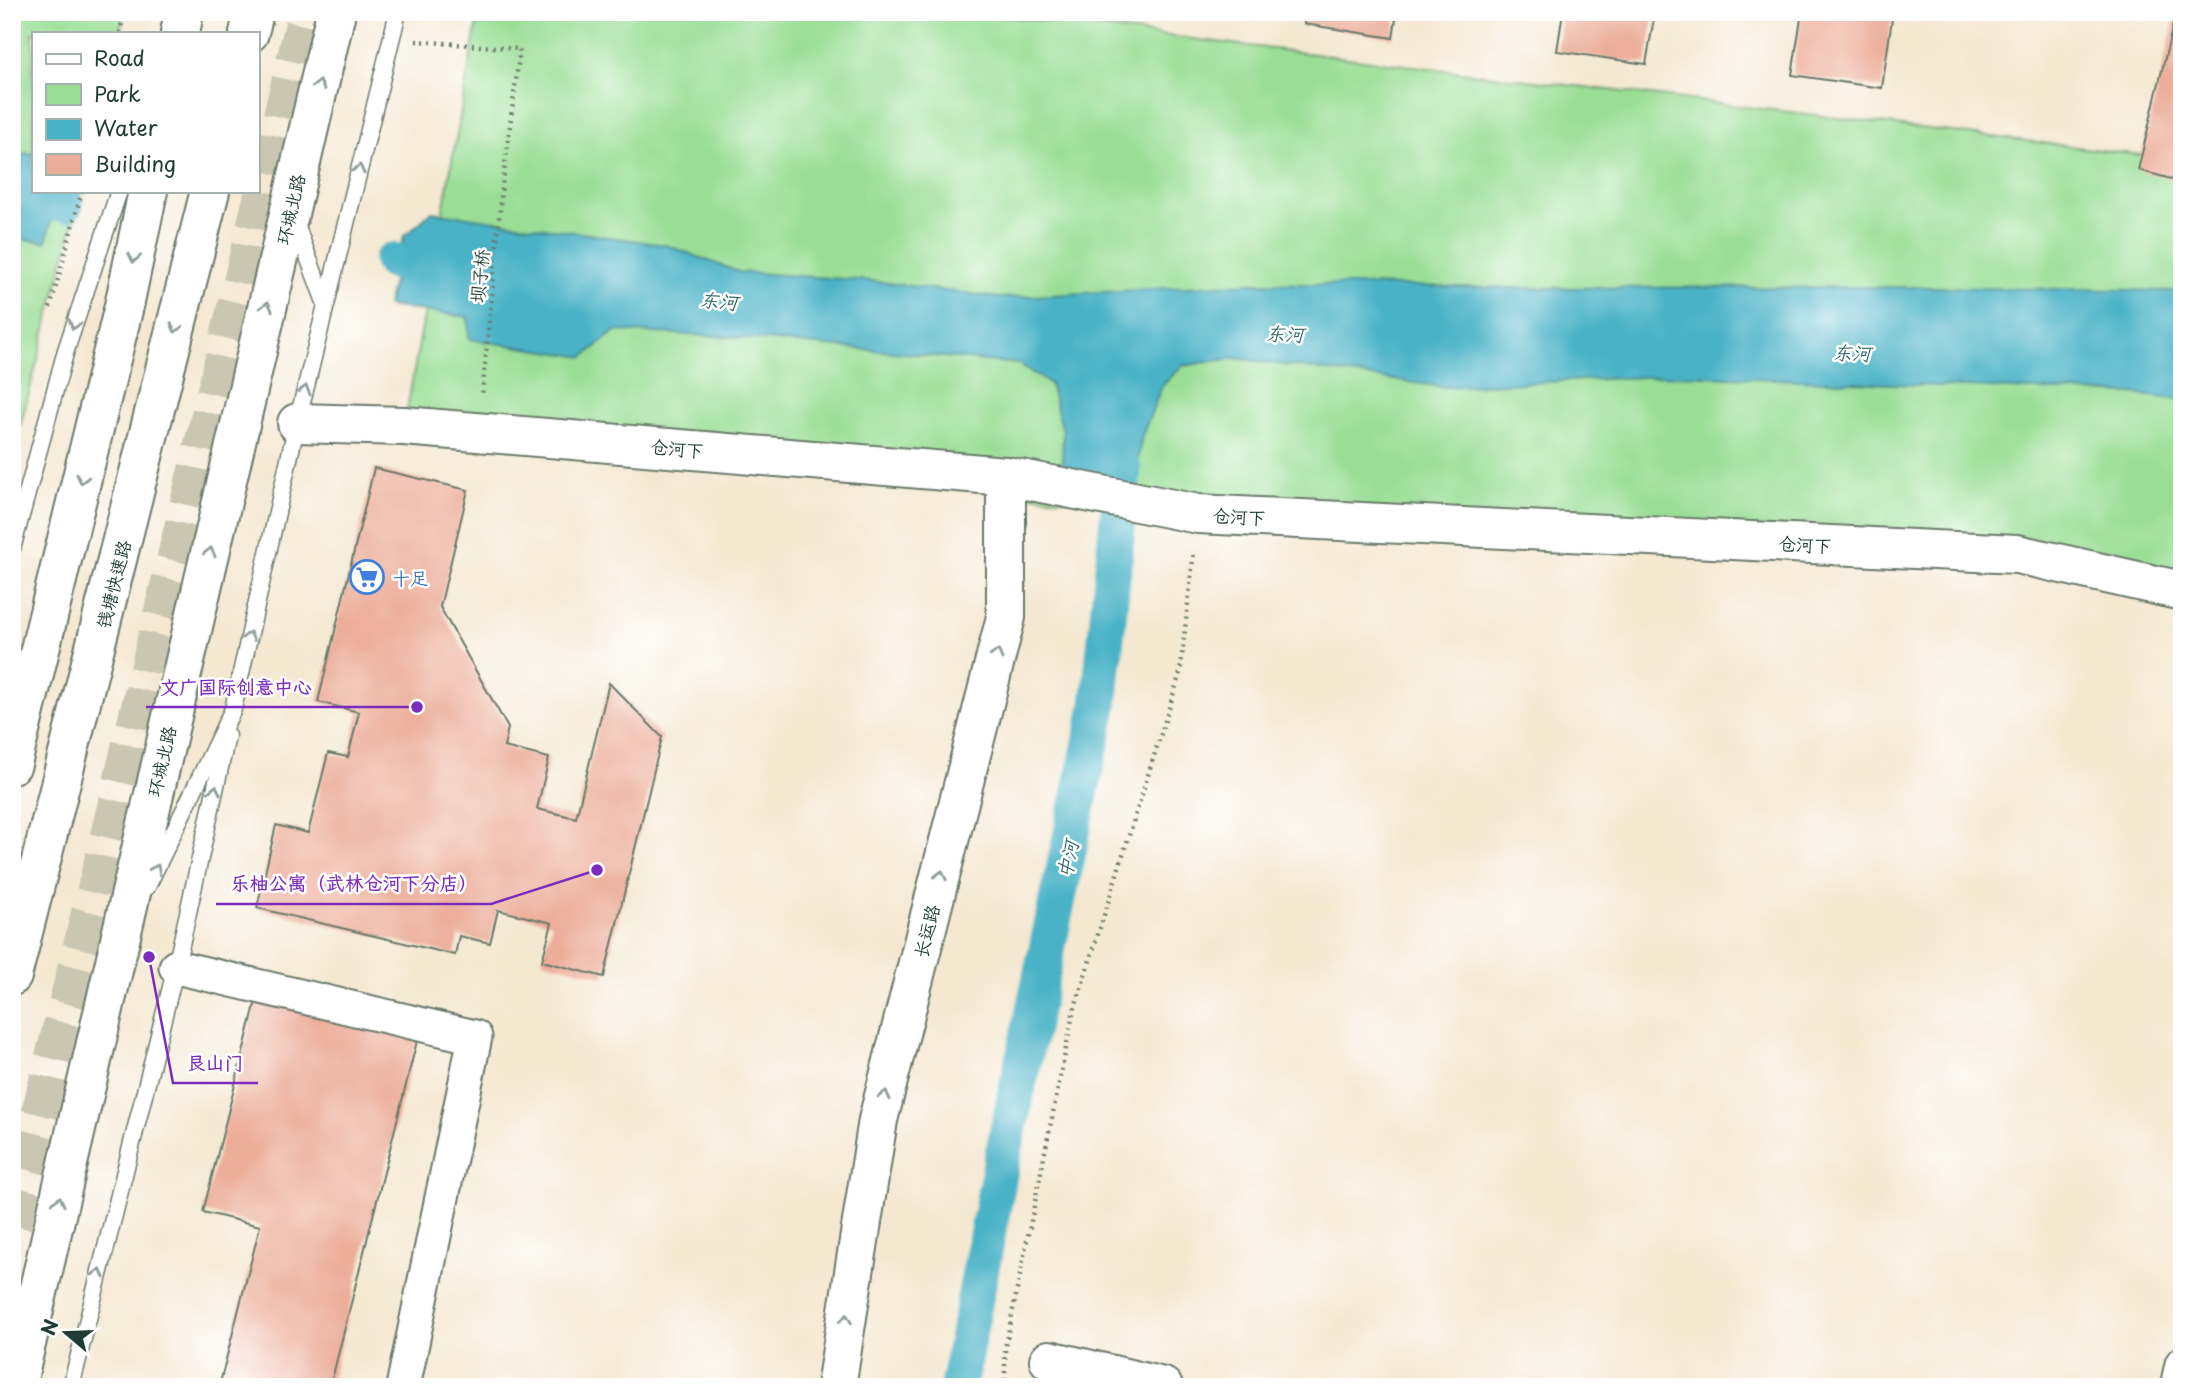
<svg xmlns="http://www.w3.org/2000/svg" width="2194" height="1399" viewBox="0 0 2194 1399" font-family="'Playpen Sans','LXGW WenKai TC',sans-serif">
<style>
.green{fill:#9ade95;stroke:#5c8e64;stroke-width:2}
.water{fill:#48b2c6;stroke:#34787d;stroke-width:2}
.lines{fill:none;stroke-linecap:round;stroke-linejoin:round}
.canal{stroke:#48b2c6;stroke-width:37}
.building{fill:#ecad99}
.trunk-tunnel{stroke:#c9c6b2;stroke-width:38;stroke-dasharray:38 19;stroke-linecap:butt}
.service-casing{stroke:#6a796b;stroke-width:19}
.minor-casing{stroke:#6a796b;stroke-width:37}
.tertiary-casing{stroke:#6a796b;stroke-width:42}
.primary-casing{stroke:#6a796b;stroke-width:42}
.trunk-casing{stroke:#6a796b;stroke-width:42}
.path{stroke:#6a796b;stroke-width:4.5;stroke-dasharray:2 5;stroke-linecap:butt}
.service{stroke:#fff;stroke-width:16}
.minor{stroke:#fff;stroke-width:33}
.tertiary{stroke:#fff;stroke-width:38}
.primary{stroke:#fff;stroke-width:38}
.trunk{stroke:#fff;stroke-width:38}
.oneway{stroke:#8f9e9a}
.labels{text-anchor:middle;dominant-baseline:central;stroke-width:5;stroke-linejoin:round;paint-order:stroke}
.street-label{font-size:18px;fill:#1f3d34;stroke:#fff}
.shop-label{font-size:18px;fill:#366cbe;stroke:#fff;text-anchor:start}
.water-label{font-size:19px;font-style:italic;fill:#2d6667;stroke:#fff}
.leader{fill:none;stroke:#7b2cbf;stroke-width:2.5}
.callout-dot{fill:#7b2cbf;stroke:#fff;stroke-width:2.5}
.callout-label{font-size:19px;text-anchor:middle;font-weight:bold;fill:#7b2cbf;stroke:#fff;stroke-width:5;stroke-linejoin:round;paint-order:stroke}
</style>
<rect width="100%" height="100%" fill="#fff"/>
<filter id="ink" filterUnits="userSpaceOnUse"><feTurbulence type="fractalNoise" baseFrequency=".0143" numOctaves="2"/><feDisplacementMap in="SourceGraphic" scale="14" xChannelSelector="R" yChannelSelector="G"/><feConvolveMatrix kernelMatrix="1 2 1 2 8 2 1 2 1" color-interpolation-filters="sRGB"/></filter>
<filter id="wash" filterUnits="userSpaceOnUse"><feTurbulence type="fractalNoise" baseFrequency=".00686" numOctaves="4" result="noise"/><feDisplacementMap in="SourceGraphic" scale="28" xChannelSelector="R" yChannelSelector="G"/><feGaussianBlur stdDeviation="1.57" result="paint"/><feColorMatrix in="noise" values="0 0 0 0 0 0 0 0 0 0 0 0 0 0 0 0 0 1.4 0 .05"/><feComposite in="paint" operator="in"/></filter>
<g filter="url(#wash)">
<rect width="100%" height="100%" fill="#f4e8d1"/>
<path class="green" d="M12,12H124L120,33H33V191H82L12,457Z
M479,12H971L2182,160V591L2017,554L1198,514L404,426Z"/>
<path class="water" d="M25,153L33,154V191H59L46,242L12,238V160Z
M432,212L666,245L739,272L873,281L1000,298L1251,283L1515,288L1927,287L2182,291V400L2131,394L1683,375L1444,387L1235,358L1182,366L1162,386L1142,436L1133,486L1062,474L1063,431L1050,384L1019,364L732,337L615,331L584,357L469,339L468,317L387,306L404,236Z"/>
<g class="lines">
<path class="canal" d="M12,196L65,204
M392,261L448,269
M958,1387L1001,1164L1099,706L1123,469"/>
</g>
<g id="blocks">
<path class="building" d="M1305,12H1397L1393,38L1304,24Z
M1563,12H1655L1646,64L1557,51Z
M1802,12H1893L1882,88L1792,75Z
M2176,12H2182V182L2138,170Z
M374,468L468,490L440,607L508,728L504,747L549,758L537,809L576,818L609,683L662,737L604,977L542,961L552,923L498,910L490,943L459,936L455,955L257,908L276,825L308,833L328,753L348,757L359,712L318,702Z
M259,989L420,1029L330,1387H219L260,1226L203,1212Z"/>
</g>
</g>
<g filter="url(#ink)">
<use href="#blocks" fill-opacity="0" stroke="#6a796b" stroke-width="2"/>
<g class="lines">
<path class="trunk-tunnel" d="M12,1225L97,886L307,12"/>
<g class="service-casing">
<path id="service" d="M295,222L326,305
M12,549L66,350L119,191
M147,887L233,709L297,423L398,12
M71,1387L176,967L227,736"/>
</g>
<g class="minor-casing">
<path id="minor" d="M176,967L475,1037L403,1387
M2177,1387L2182,1364"/>
</g>
<g class="tertiary-casing">
<path id="tertiary" d="M297,423L404,426L1006,476L1198,514L2017,554L2182,591
M1049,1360L1163,1387
M836,1387L878,1120L1006,617V476"/>
</g>
<g class="primary-casing">
<path id="primary" d="M180,33L184,12
M12,764L124,306L148,191
M16,1387L336,12"/>
</g>
<g class="trunk-casing">
<path id="trunk" d="M249,33L254,12
M12,976L210,191"/>
</g>
<path class="path" d="M120,33L124,12
M416,41L520,49L502,187L482,396
M50,308L82,191
M1005,1387V1349L1073,1014L1180,673L1194,551"/>
<use href="#service" class="service"/>
<use href="#minor" class="minor"/>
<use href="#tertiary" class="tertiary"/>
<use href="#primary" class="primary"/>
<use href="#trunk" class="trunk"/>
</g>
<defs><path id="oneway-chevron" d="M-2-3.5L2.5 0L-2 3.5" fill="none" stroke-width="1.6" stroke-linecap="round" stroke-linejoin="round" transform="scale(1.75)"/></defs>
<g class="oneway">
<use href="#oneway-chevron" transform="translate(319 85) rotate(-77)"/>
<use href="#oneway-chevron" transform="translate(359 169) rotate(-76)"/>
<use href="#oneway-chevron" transform="translate(134 258) rotate(101)"/>
<use href="#oneway-chevron" transform="translate(267 306) rotate(-77)"/>
<use href="#oneway-chevron" transform="translate(74 325) rotate(108)"/>
<use href="#oneway-chevron" transform="translate(176 328) rotate(104)"/>
<use href="#oneway-chevron" transform="translate(305 390) rotate(-76)"/>
<use href="#oneway-chevron" transform="translate(82 479) rotate(104)"/>
<use href="#oneway-chevron" transform="translate(210 552) rotate(-77)"/>
<use href="#oneway-chevron" transform="translate(249 636) rotate(-77)"/>
<use href="#oneway-chevron" transform="translate(997 654) rotate(-76)"/>
<use href="#oneway-chevron" transform="translate(215 790) rotate(-78)"/>
<use href="#oneway-chevron" transform="translate(156 869) rotate(-64)"/>
<use href="#oneway-chevron" transform="translate(941 875) rotate(-76)"/>
<use href="#oneway-chevron" transform="translate(885 1095) rotate(-76)"/>
<use href="#oneway-chevron" transform="translate(59 1201) rotate(-77)"/>
<use href="#oneway-chevron" transform="translate(99 1273) rotate(-76)"/>
<use href="#oneway-chevron" transform="translate(846 1319) rotate(-81)"/>
</g>
</g>
<defs>
<g id="supermarket-ring" transform="scale(1.75)"><circle r="9.5" fill="#fff" stroke="#3f7fe0" stroke-width="1.5"/><path d="M-6-5.5h2.5l.6 2H6L4.5 2H-2.5L-4.4-4H-6ZM-1.5 3.2a1.3 1.3 0 1 0 .1 0ZM3 3.2a1.3 1.3 0 1 0 .1 0Z" fill="#3f7fe0"/></g>
</defs>
<g fill-rule="evenodd">
<use href="#supermarket-ring" x="367" y="577"/>
</g>
<g class="labels">
<g class="street-label">
<text transform="translate(290 209) rotate(-77)">环城北路</text>
<text transform="translate(479 276) rotate(-85)">坝子桥</text>
<text transform="translate(677 448) rotate(5)">仓河下</text>
<text transform="translate(1239 516) rotate(3)">仓河下</text>
<text transform="translate(1805 544) rotate(3)">仓河下</text>
<text transform="translate(113 584) rotate(-76)">钱塘快速路</text>
<text transform="translate(161 761) rotate(-77)">环城北路</text>
<text transform="translate(926 931) rotate(-76)">长运路</text>
</g>
<g class="shop-label">
<text x="392" y="577">十足</text>
</g>
<g class="water-label">
<text transform="translate(719 300) rotate(6)">东河</text>
<text transform="translate(1285 333) rotate(2)">东河</text>
<text transform="translate(1852 352) rotate(2)">东河</text>
<text transform="translate(1067 859) rotate(-78)">中河</text>
</g>
</g>
<path class="leader" d="M417 707L326 707H146M597 870L491 904H216M149 957L173 1083H258"/>
<g class="callout-dot">
<circle cx="417" cy="707" r="7"/>
<circle cx="597" cy="870" r="7"/>
<circle cx="149" cy="957" r="7"/>
</g>
<g class="callout-label">
<text x="236" y="694">文广国际创意中心</text>
<text x="354" y="890">乐柚公寓（武林仓河下分店）</text>
<text x="215" y="1070">艮山门</text>
</g>
<rect width="2194" height="1399" fill="none" stroke="#fff" stroke-width="42"/>
<rect x="32" y="32" width="228" height="161" fill="#ffffff" stroke="#a5b1ae" stroke-width="2"/>
<rect x="46" y="54" width="35" height="10" fill="#ffffff" stroke="#a5b1ae" stroke-width="2"/>
<text x="94" y="66" font-size="21" fill="#1f3d34">Road</text>
<rect x="46" y="84" width="35" height="21" fill="#9ade95" stroke="#a5b1ae" stroke-width="2"/>
<text x="94" y="102" font-size="21" fill="#1f3d34">Park</text>
<rect x="46" y="119" width="35" height="21" fill="#48b2c6" stroke="#a5b1ae" stroke-width="2"/>
<text x="94" y="136" font-size="21" fill="#1f3d34">Water</text>
<rect x="46" y="154" width="35" height="21" fill="#ecad99" stroke="#a5b1ae" stroke-width="2"/>
<text x="94" y="172" font-size="21" fill="#1f3d34">Building</text>
<g transform="translate(66 1333) rotate(289)" stroke="#ffffff" stroke-width="5" paint-order="stroke">
<path d="M0-5L12 26L0 18L-12 26Z" fill="#1f3d34"/>
<text y="-10" font-size="19" font-weight="bold" text-anchor="middle" fill="#1f3d34">N</text>
</g>
</svg>
